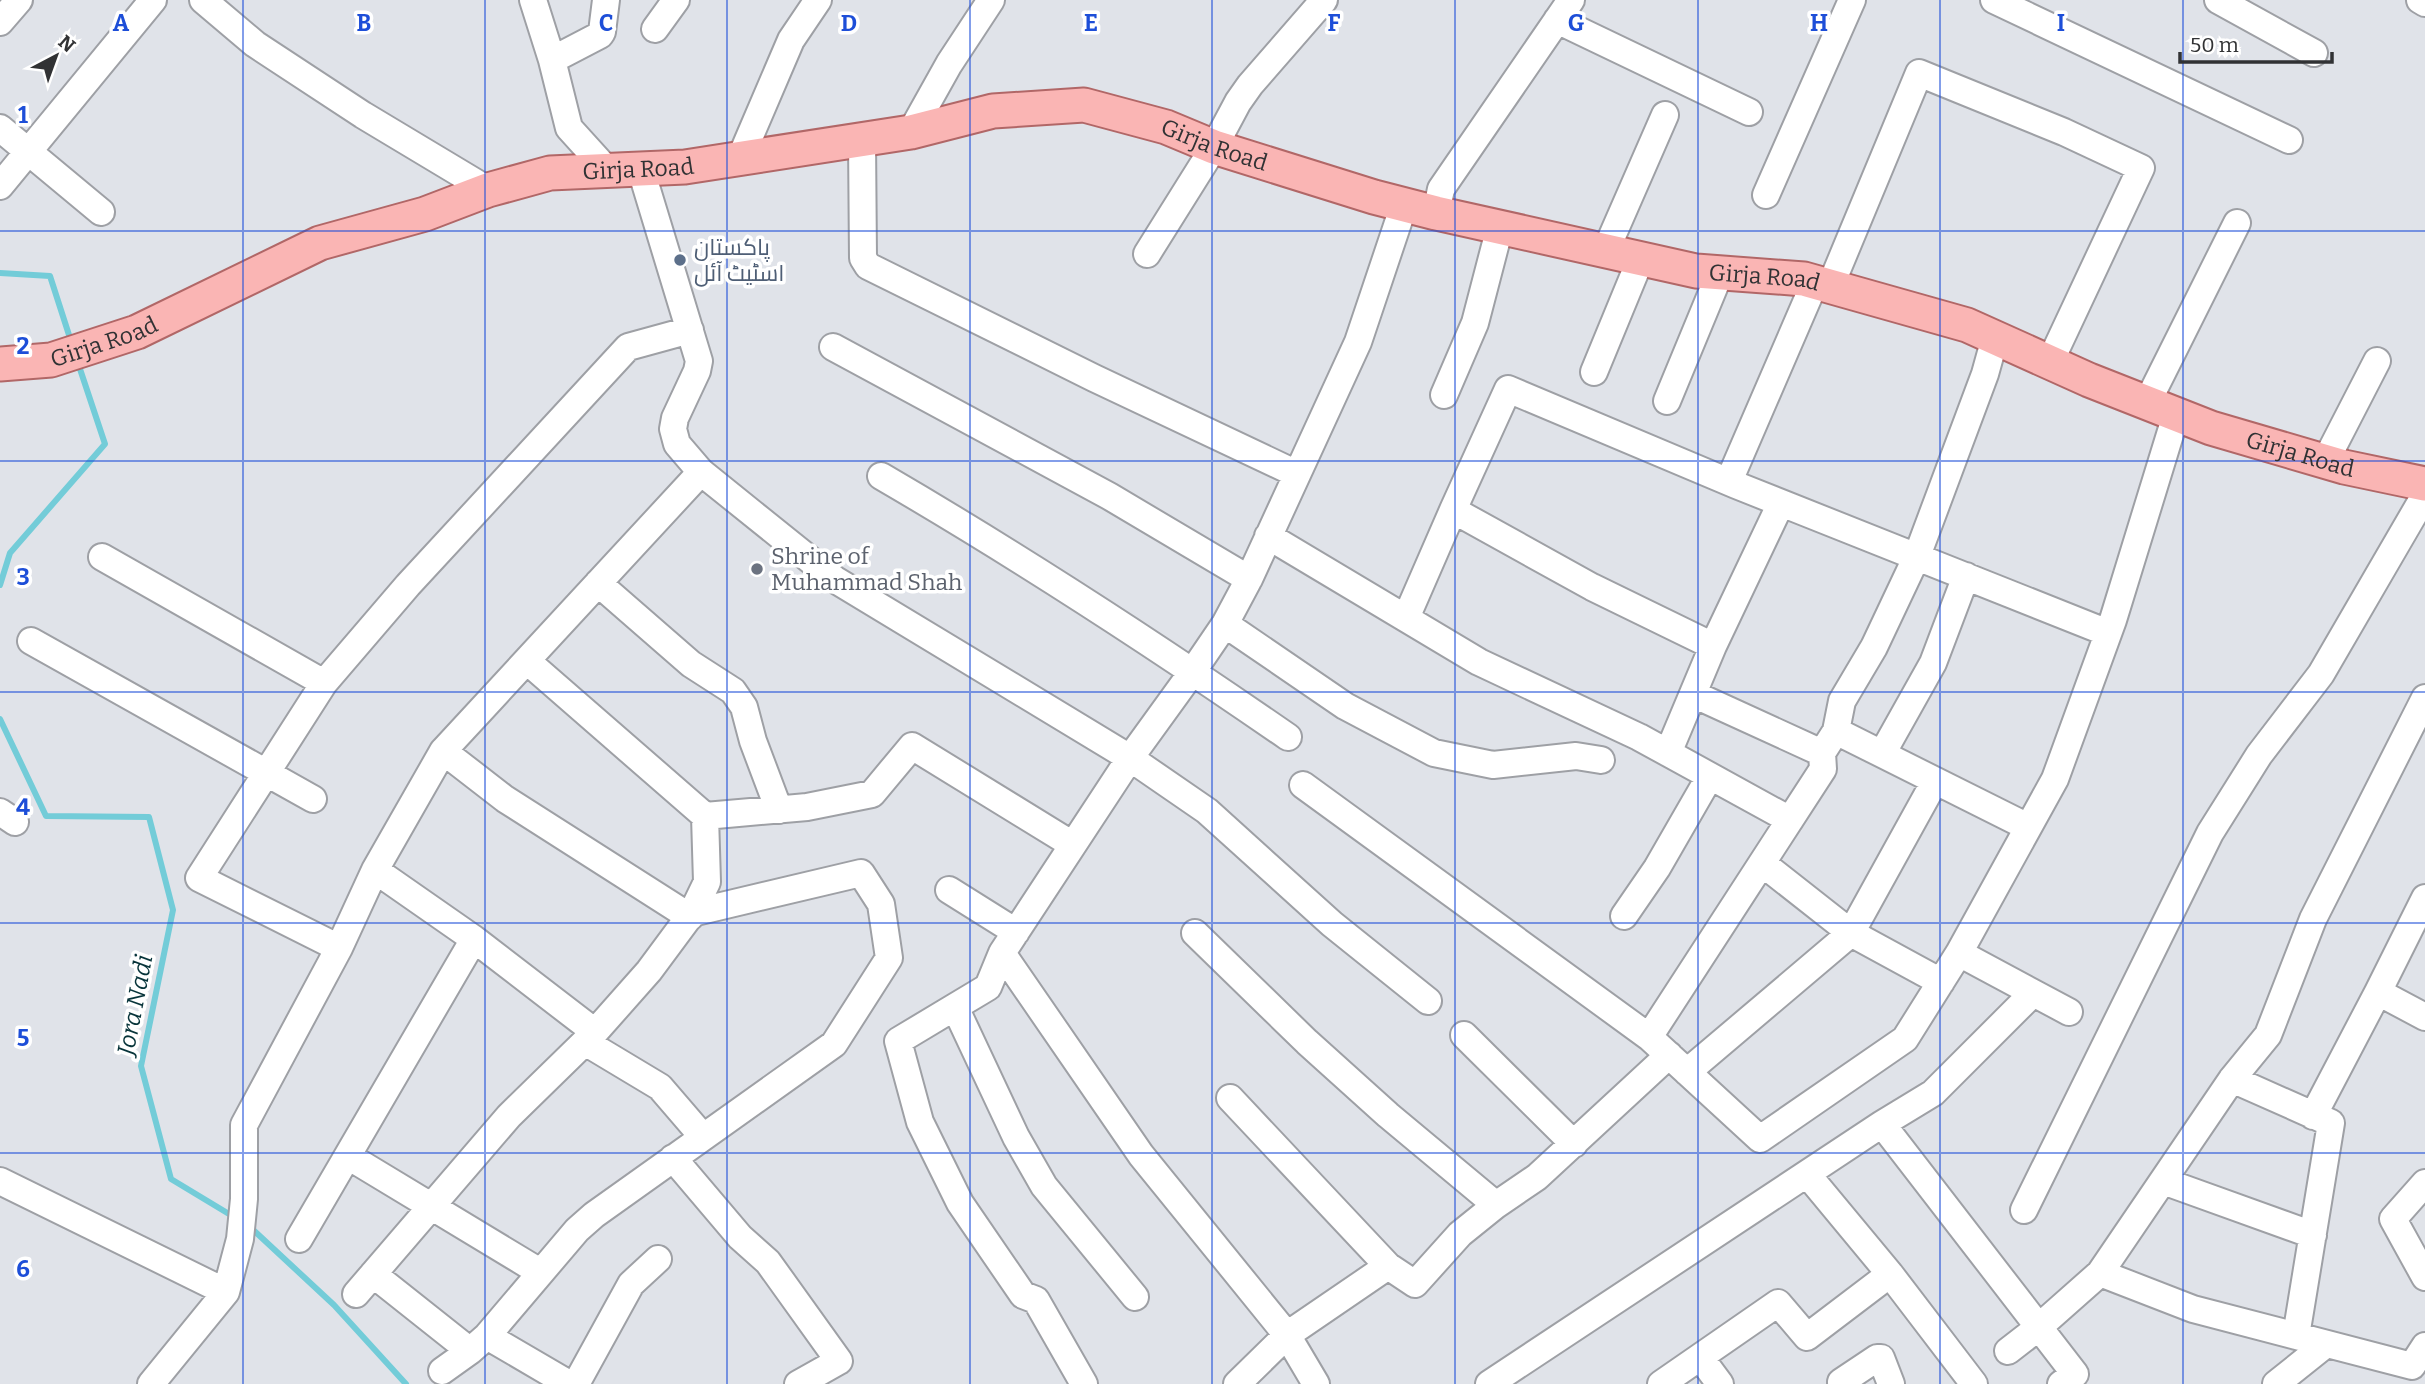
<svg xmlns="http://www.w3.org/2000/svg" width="2425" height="1384" viewBox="0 0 2425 1384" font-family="Bitter,Cairo,serif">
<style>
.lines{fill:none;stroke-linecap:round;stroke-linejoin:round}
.stream{stroke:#73ccd8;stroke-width:6}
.minor-casing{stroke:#9ea0a5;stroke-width:30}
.major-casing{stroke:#b16767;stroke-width:37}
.minor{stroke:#fff;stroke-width:26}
.major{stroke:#fab5b4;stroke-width:33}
.grid{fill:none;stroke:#1d4ed8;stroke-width:2;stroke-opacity:0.55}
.service-dot{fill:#5c6f8a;stroke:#fff;stroke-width:2.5}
.worship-dot{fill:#6b7280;stroke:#fff;stroke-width:2.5}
.labels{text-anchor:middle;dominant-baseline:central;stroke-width:7;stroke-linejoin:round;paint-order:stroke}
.street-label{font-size:23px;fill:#313234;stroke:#fff}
.service-label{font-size:23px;fill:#4e5e75;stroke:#fff;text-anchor:start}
.worship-label{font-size:23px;fill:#5b616d;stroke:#fff;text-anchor:start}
.water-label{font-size:24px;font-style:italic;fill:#07343a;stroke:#fff}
.grid-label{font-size:23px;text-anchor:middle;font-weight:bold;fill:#1d4ed8;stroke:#fff;stroke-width:7;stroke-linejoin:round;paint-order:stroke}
</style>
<rect width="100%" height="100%" fill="#e0e3e9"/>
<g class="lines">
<path class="stream" d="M0,273L50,276L69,335
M0,585L10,553L105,444L80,369
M0,719L46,816L149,817L173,910L141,1066L171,1179L234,1217
M249,1226L334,1305L406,1384"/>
<g class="minor-casing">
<path id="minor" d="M203,0L255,44L363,115L488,190
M533,0L552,60L569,128L608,171
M1994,0L2289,140
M2218,0L2314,53
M2420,0L2425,3
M1557,20L1749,112
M0,22L19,0
M655,29L676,0
M552,60L600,35L602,32L606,0
M0,128L101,212
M911,132L949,64L991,0
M862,140L863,258L868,266L1094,378L1297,474
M740,159L791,40L818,0
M641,170L699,361L697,371L675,418L673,429L677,444L701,472L834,579L1130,758L1207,811L1332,924L1428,1001
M0,186L153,0
M1766,195L1852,0
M1436,213L1441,189L1571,0
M1606,250L1665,115
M1147,254L1214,147L1238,102L1250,85L1324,0
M1830,287L1919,73L2064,132L2141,168L2050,362
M833,347L1109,496L1249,579
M1594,372L1641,258
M1444,395L1475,323L1500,227
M1667,401L1720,273
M2147,403L2237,223
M2325,462L2377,361
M881,476C1020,557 1155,645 1288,737
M1729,481L1815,282
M1268,536L1479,662L1639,737L1790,820
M102,557L324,683
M598,583L691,664L733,691L744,707L753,741L779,810
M1406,618L1453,510
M1225,624L1345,706L1434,753L1493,765L1576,756L1601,760
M31,641L313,799
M1713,646L1592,587L1453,510L1508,389L1736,485L2108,633
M527,661L705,816L807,807L872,794L912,746L1073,845
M1693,694L1822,753
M1836,731L1842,701L1874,647L1917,556L1985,374L1995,338
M443,751L505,799L690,917
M1668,753L1713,646L1781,503
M1882,754L1933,663L1966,576
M1303,785L1649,1037
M0,812L15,822
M2028,827L1836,731L1822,753L1823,769L1649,1037L1760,1139L1905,1039L1959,953L2055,779L2113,620L2176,415
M1762,863L1851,933L1941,982
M375,870L474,939L595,1032
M949,890L1016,932
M2425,898L2378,992L2425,1017
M1624,916L1657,868L1710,776
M1195,933L1307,1042L1388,1115L1496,1205
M339,948L199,878L324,683L408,585L628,347L690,330
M1002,953L988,987L898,1041L920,1122L960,1203L1023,1295L1036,1300L1084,1384
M1959,953L2069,1012
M2033,993L1933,1093L1882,1124L2075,1374L2061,1384
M955,1007L1016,1137L1044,1186L1135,1297
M1464,1035L1574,1144
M585,1042L660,1087L703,1137
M1687,1072L1851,933L1935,781
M2232,1079L2331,1123L2296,1336
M1230,1098L1388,1266
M2313,1116L2378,992
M348,1156L540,1272
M673,1158L740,1237L768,1262L839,1361L798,1384
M1807,1174L1890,1274L1974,1384
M0,1181L226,1292
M2163,1181L2313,1235
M2425,1183L2393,1219L2425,1277
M2024,1210L2210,833L2259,755L2321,674L2425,495
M299,1239L474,939
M2100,1273L2232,1079L2268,1035L2313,919L2425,698
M373,1274L470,1351
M356,1294L509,1116L595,1032L649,971L692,913L707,882L705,816
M487,1336L569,1384
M2008,1351L2039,1327L2100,1273L2193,1309L2412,1366L2425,1346
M1700,1357L1720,1384
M442,1371L470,1351L487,1336L577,1230L594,1215L834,1044L889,958L881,904L861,873L692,913
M1841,1382L1877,1358H1881L1891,1384
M151,1384L226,1292L240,1239L244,1199V1125L339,948L375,870L443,751L701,472
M576,1384L631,1284L658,1259
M1237,1384L1287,1335L1388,1266L1415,1284L1460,1234L1496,1205L1537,1177L1669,1055
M1316,1384L1287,1335L1141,1155L1002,953L1130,758L1193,671L1225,624L1249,579L1358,342L1404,205
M1489,1384L1882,1124
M1661,1384L1778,1303L1807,1337L1890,1274
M2276,1384L2326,1344"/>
</g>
<g class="major-casing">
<g id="major">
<path id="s1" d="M0,364L51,360L137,332L320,243L425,214L488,190L550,173L685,167L911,132L993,111L1084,105L1166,127L1214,147L1374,197L1436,213L1696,271L1804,279L1967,325L2089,380L2211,428L2344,467L2425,484"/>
</g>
</g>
<use href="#minor" class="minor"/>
<use href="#major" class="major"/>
</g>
<path class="grid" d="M243,0V1384M485,0V1384M727,0V1384M970,0V1384M1212,0V1384M1455,0V1384M1698,0V1384M1940,0V1384M2183,0V1384M0,231H2425M0,461H2425M0,692H2425M0,923H2425M0,1153H2425"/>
<circle class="service-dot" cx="680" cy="260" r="7"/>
<circle class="worship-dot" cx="757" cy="569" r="7"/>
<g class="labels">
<g class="street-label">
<text stroke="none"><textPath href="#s1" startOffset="1262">Girja Road</textPath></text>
<text stroke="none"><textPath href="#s1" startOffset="674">Girja Road</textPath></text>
<text stroke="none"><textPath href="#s1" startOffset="1829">Girja Road</textPath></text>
<text stroke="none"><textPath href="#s1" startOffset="107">Girja Road</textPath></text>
<text stroke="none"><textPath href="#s1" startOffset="2396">Girja Road</textPath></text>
</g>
<g class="service-label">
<text x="694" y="247">پاکستان<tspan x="694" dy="26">اسٹیٹ آئل</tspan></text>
</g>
<g class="worship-label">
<text x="771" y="556">Shrine of<tspan x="771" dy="26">Muhammad Shah</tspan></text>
</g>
<g class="water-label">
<text transform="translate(135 1005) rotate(-79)">Jora Nadi</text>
</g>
</g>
<g class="grid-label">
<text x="121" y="31">A</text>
<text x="364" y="31">B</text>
<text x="606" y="31">C</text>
<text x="849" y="31">D</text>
<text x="1091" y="31">E</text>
<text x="1334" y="31">F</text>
<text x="1576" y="31">G</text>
<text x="1819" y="31">H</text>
<text x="2061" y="31">I</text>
<text x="23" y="123">1</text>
<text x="23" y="354">2</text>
<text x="23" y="585">3</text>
<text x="23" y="815">4</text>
<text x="23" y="1046">5</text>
<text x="23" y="1277">6</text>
</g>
<g transform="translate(56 56) rotate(41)" stroke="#ffffff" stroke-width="5" paint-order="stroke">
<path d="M0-5L12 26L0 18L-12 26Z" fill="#313234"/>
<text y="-10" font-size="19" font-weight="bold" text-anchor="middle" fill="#313234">N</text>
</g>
<path d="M2180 52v10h152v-10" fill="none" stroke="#313234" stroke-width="3.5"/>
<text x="2190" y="52" font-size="21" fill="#313234" stroke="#ffffff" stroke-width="5" paint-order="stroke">50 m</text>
</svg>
